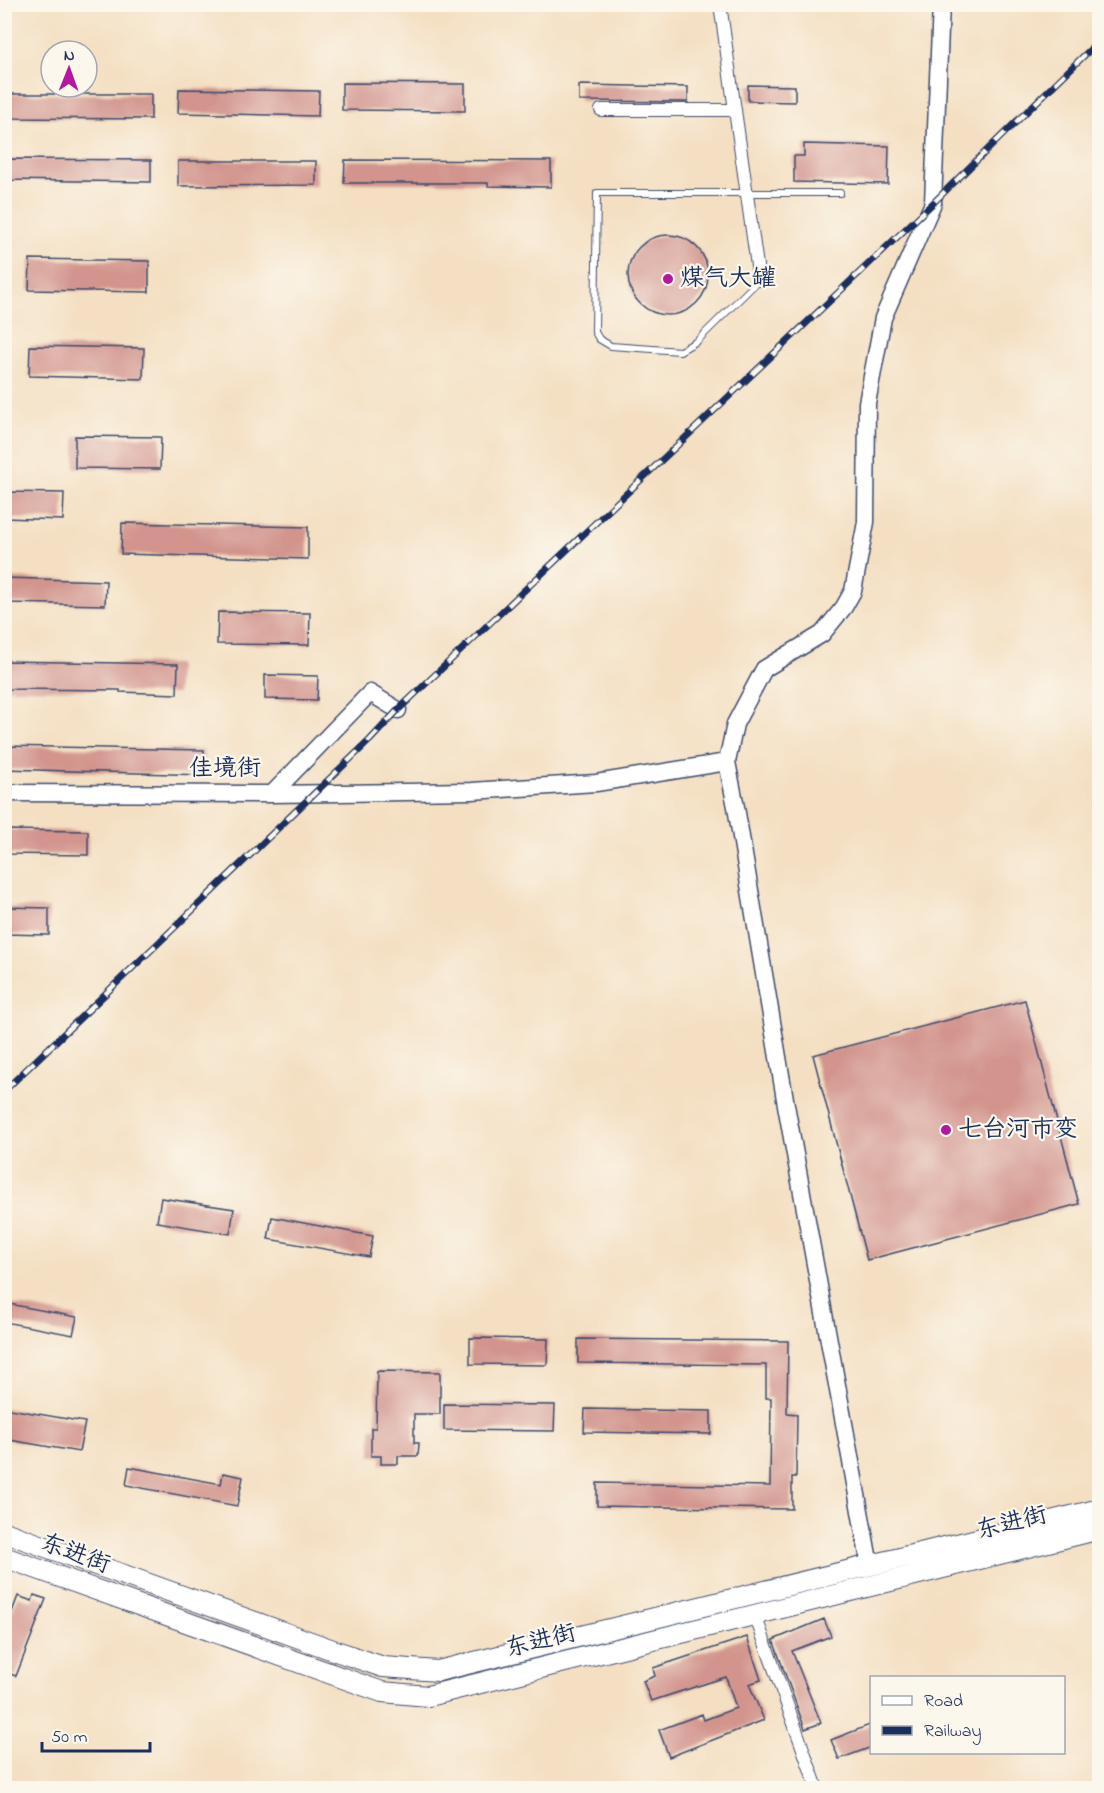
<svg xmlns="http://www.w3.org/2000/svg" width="1104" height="1793" viewBox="0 0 1104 1793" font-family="'Indie Flower','LXGW WenKai TC',sans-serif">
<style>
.building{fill:#d2948d}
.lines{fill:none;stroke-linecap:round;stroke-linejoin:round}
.lane-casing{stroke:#3c496d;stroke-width:8}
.street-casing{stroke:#3c496d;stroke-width:14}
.secondary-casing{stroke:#3c496d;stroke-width:19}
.primary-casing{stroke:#3c496d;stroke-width:22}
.lane{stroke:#fff;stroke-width:6}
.street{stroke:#fff;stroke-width:12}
.secondary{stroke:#fff;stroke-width:16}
.primary{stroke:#fff;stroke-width:20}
.rail-casing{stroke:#1b2f5e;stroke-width:7}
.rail{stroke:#fbf7ec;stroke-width:4.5;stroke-dasharray:14;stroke-linecap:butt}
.poi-dot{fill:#b5179e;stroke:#fbf7ec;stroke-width:2}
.labels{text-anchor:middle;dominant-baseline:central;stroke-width:4.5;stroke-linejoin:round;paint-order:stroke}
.poi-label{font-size:24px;fill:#1b2f5e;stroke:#fbf7ec;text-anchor:start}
.street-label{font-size:24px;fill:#1b2f5e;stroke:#fbf7ec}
</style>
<rect width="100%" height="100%" fill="#fbf7ec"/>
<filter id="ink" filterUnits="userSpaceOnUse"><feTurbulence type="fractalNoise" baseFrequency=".0167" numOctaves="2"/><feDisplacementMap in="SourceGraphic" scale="12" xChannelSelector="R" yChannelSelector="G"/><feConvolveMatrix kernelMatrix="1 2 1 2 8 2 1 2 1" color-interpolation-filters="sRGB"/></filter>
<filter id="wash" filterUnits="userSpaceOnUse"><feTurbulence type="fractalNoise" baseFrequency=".008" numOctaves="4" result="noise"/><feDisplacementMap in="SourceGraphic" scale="24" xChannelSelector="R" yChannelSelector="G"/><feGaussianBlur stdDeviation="1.35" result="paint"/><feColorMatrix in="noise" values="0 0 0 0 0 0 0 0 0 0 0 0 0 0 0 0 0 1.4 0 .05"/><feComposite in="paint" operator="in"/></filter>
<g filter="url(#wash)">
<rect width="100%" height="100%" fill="#f4dfc2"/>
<g id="blocks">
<path class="building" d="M342,83L465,84V111L342,110Z
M579,85L688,87V102L579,101Z
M748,85L795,86V102L748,101Z
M179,89L319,91L318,116L178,113Z
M4,94H151V119L4,118Z
M804,144L889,146L888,184L794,182V156H804Z
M4,159L151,160V182L4,180Z
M345,160L551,161V187L488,186V183H344Z
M178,161H316V185L178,186Z
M628 275a40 40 0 1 1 80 0a40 40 0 1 1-80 0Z
M30,259L149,261V292L29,290Z
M30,346L144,348L143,379L29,376Z
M75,436L161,437L160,469L75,468Z
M4,492L64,493L63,520L4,518Z
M122,523L308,527V559L121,554Z
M4,578L106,581L105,605L4,603Z
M218,612L310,613L309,645L217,644Z
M4,661L178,664L177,694L120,692V690L4,689Z
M265,675L318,676L317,700L265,699Z
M4,746L204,750V775L4,769Z
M4,830L88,831V855L4,854Z
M4,907L49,908V935L4,934Z
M1025,1000L1079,1204L867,1260L813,1055Z
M161,1198L234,1209L230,1234L157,1222Z
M272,1217L373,1236L369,1257L268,1239Z
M4,1303L77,1317L73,1335L4,1322Z
M470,1338L548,1339L547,1365L470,1364Z
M578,1339L788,1341L787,1413L797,1414L796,1477H792V1509L597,1506V1483L770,1486L771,1398H766V1365L578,1363Z
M377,1371L440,1372V1414H414V1443H419L418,1456H398V1464H381V1456H371V1428H376Z
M444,1404L555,1405L554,1431L444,1430Z
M4,1408L85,1422L79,1452L4,1439Z
M585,1409L711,1411V1434L584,1432Z
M129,1467L221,1484L223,1473L243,1477L237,1506L126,1485Z
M34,1595L46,1599L16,1676L4,1672V1633L18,1596L32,1601Z
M824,1619L831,1636L792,1651L821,1723L805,1729L773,1640Z
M747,1637L761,1680L749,1684L764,1720L669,1757L659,1730L702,1714L704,1720L736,1708L726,1677L651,1701L643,1681L655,1676L653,1668Z
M872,1724V1747L839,1759L831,1740Z"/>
</g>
</g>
<g filter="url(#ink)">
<use href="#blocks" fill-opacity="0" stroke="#3c496d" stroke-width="1.5"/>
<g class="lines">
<g class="lane-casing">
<path id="lane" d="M759,280L697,341L680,351L611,346L599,339L595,332L597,193H840"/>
</g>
<g class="street-casing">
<path id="street" d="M720,4L759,280
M601,110H734
M755,1615L817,1788"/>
</g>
<g class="secondary-casing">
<path id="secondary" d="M4,793L272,794L370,693L398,710
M272,794L472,791L596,783L727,762
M870,1566L786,1105L736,807L727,762L735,724L764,669L822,634L844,607L853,591L866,522L867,403L883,318L933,203L941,4"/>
</g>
<g class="primary-casing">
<path id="primary" d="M4,1532L333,1650L383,1667L438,1671L1100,1509
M4,1557L382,1692L428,1696L1100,1529"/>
</g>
<use href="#lane" class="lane"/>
<use href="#street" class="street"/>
<use href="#secondary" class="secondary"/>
<use href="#primary" class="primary"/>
<g class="rail-casing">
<path id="rail" d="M4,1091L370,740L398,710L933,203L1100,40"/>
</g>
<use href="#rail" class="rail"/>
</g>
</g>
<g class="poi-dot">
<circle cx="668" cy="279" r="6"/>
<circle cx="946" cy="1130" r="6"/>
</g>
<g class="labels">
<g class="poi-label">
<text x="680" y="279">煤气大罐</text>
<text x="958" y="1130">七台河市变</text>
</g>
<g class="street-label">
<text x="225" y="769">佳境街</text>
<text transform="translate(1012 1524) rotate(-14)">东进街</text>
<text transform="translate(75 1555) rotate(20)">东进街</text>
<text transform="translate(541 1642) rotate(-14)">东进街</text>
</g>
</g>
<rect width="1104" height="1793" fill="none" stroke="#fbf7ec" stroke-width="24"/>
<rect x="870" y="1676" width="195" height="78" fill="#fbf7ec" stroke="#a1a7b3" stroke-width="1.5"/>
<rect x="882" y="1696" width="30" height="9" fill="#ffffff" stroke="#a1a7b3" stroke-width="1.5"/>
<text x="924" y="1706" font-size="18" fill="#1b2f5e">Road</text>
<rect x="882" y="1726" width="30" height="9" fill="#1b2f5e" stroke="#a1a7b3" stroke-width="1.5"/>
<text x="924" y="1736" font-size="18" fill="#1b2f5e">Railway</text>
<g transform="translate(69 69) rotate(1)"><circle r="28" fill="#fbf7ec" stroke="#a1a7b3" stroke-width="1.5"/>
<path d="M0-4.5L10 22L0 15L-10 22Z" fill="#b5179e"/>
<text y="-9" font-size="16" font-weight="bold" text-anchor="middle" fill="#1b2f5e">N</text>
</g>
<path d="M42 1742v9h108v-9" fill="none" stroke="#1b2f5e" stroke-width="3"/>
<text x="51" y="1742" font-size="18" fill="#1b2f5e" stroke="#fbf7ec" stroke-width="4.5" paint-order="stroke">50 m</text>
</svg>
